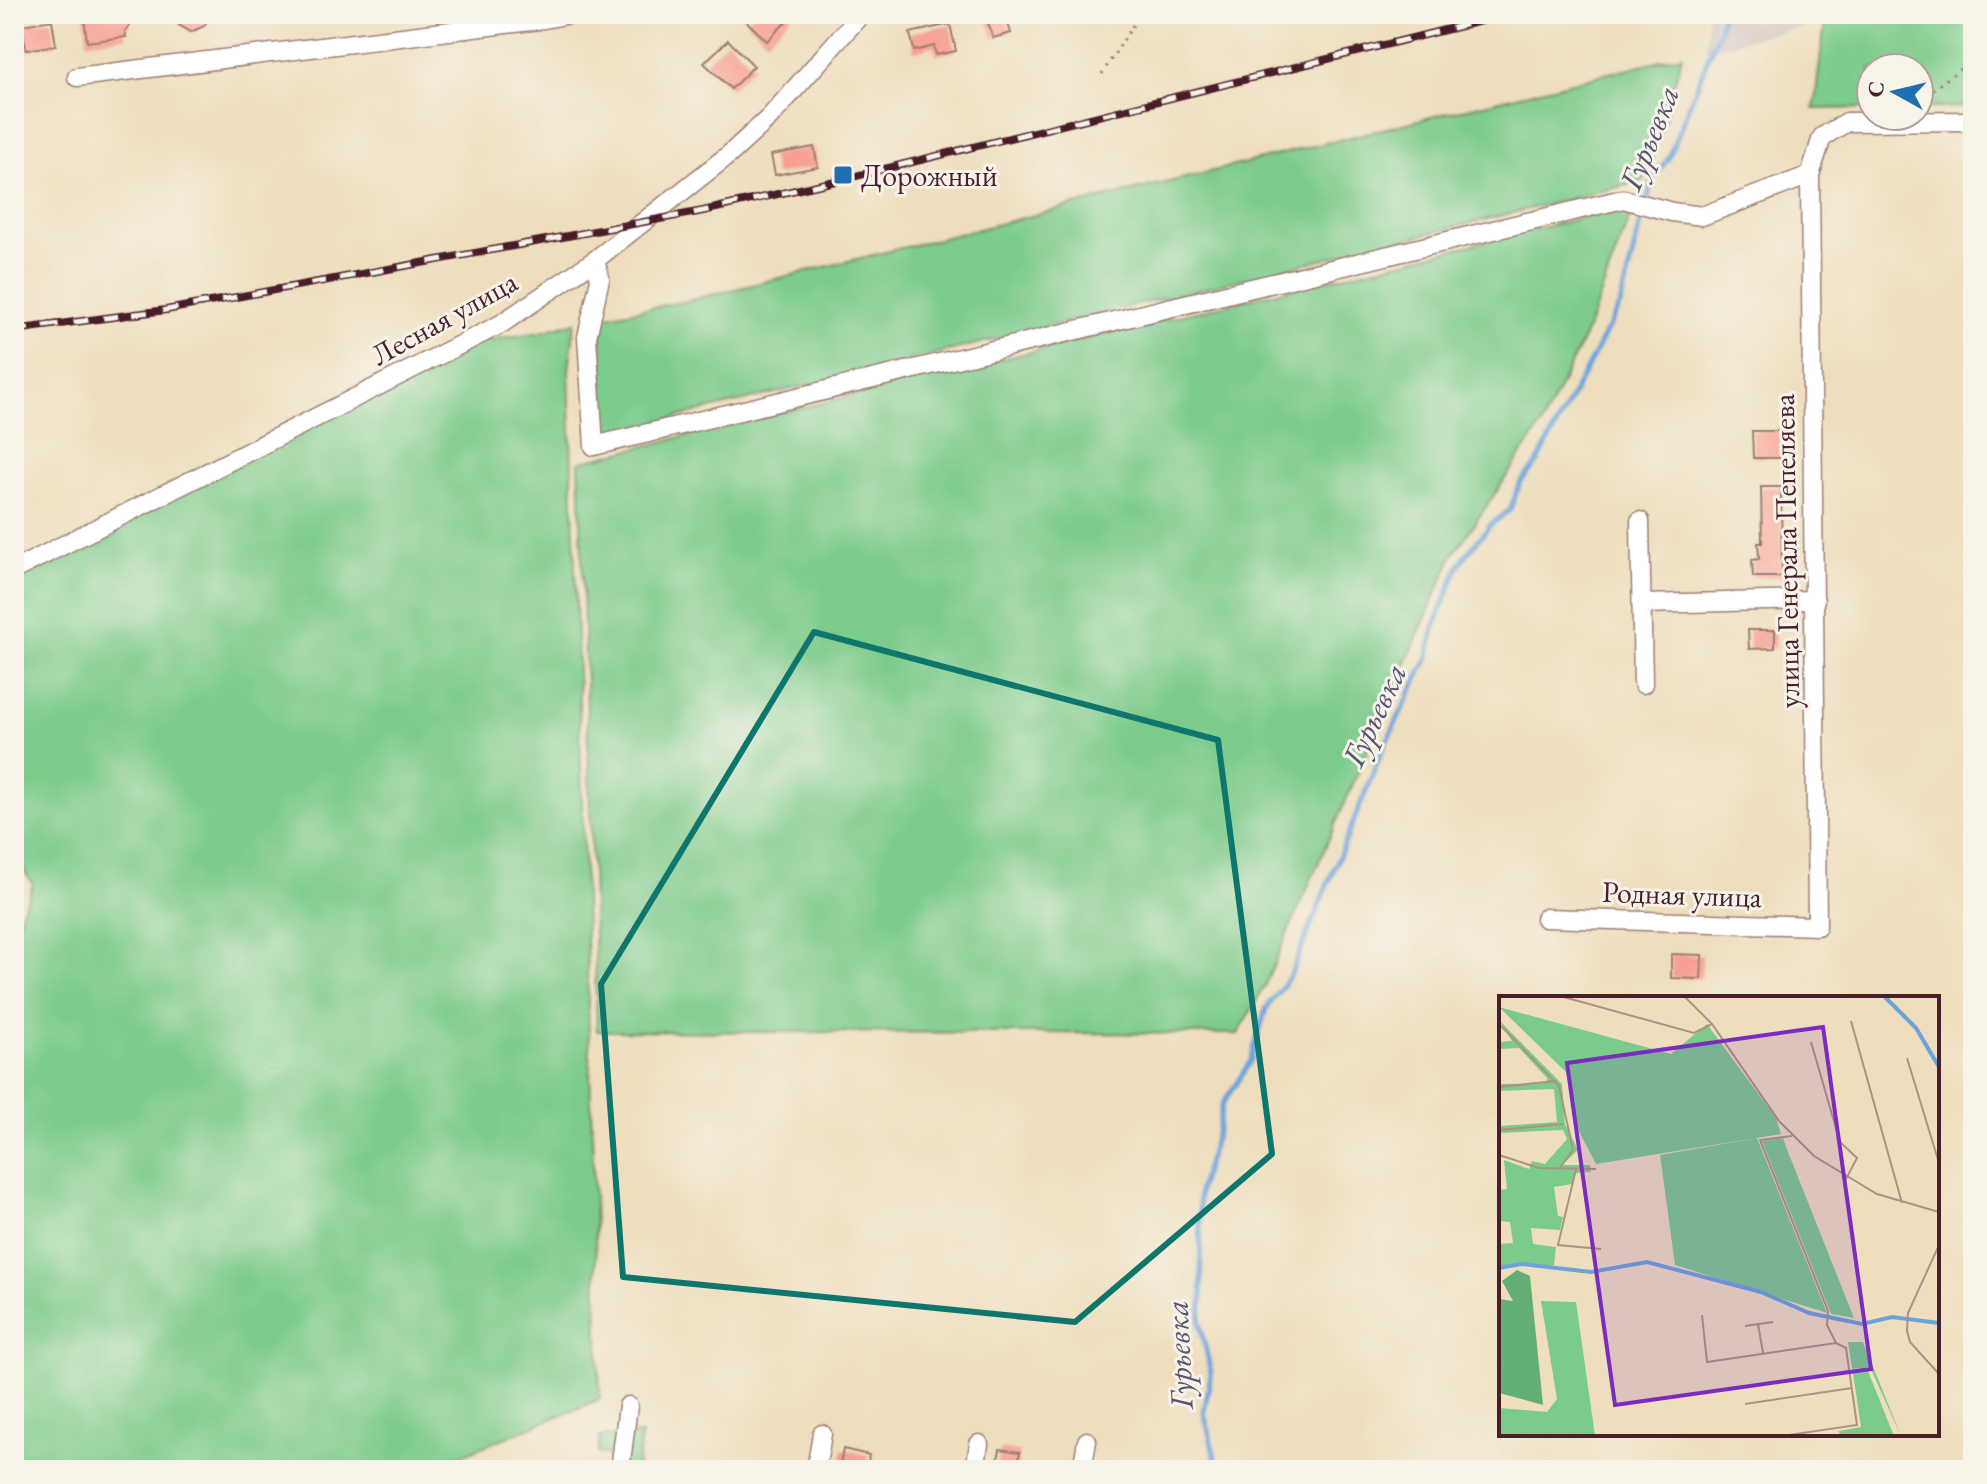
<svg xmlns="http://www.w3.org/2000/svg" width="1987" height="1484" viewBox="0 0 1987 1484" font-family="'EB Garamond',serif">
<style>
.industrial{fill:#cfc0ba}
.green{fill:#7bcb8b;stroke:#62755b;stroke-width:2}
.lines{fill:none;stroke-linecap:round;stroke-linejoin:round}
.stream{stroke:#6ba3da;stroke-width:5}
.building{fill:#f7a092}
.minor-casing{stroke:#9c7e74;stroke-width:21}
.path{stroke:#9c7e74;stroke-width:3;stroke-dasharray:2 6;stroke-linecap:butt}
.minor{stroke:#fff;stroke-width:18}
.rail-casing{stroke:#4a1f2b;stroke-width:8}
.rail{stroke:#f7f3e8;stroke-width:5;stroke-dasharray:15;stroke-linecap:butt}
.marked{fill:none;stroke:#0f766e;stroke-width:6;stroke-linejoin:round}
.poi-dot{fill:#1f6fb2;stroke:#f7f3e8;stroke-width:3}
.labels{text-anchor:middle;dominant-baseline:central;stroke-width:6;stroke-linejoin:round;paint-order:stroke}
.poi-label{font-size:30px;fill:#4a1f2b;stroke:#f7f3e8;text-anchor:start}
.street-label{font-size:30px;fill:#4a1f2b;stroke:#f7f3e8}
.water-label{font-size:32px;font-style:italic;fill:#575471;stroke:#f7f3e8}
.inset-river{fill:none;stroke:#6ba3da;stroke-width:4}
.inset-road{fill:none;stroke:#ac9283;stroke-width:2}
.view{fill:#7b2cbf;fill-opacity:0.15;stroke:#7b2cbf;stroke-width:4}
.inset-edge{fill:none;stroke:#4a1f2b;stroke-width:4}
</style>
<rect width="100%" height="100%" fill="#f7f3e8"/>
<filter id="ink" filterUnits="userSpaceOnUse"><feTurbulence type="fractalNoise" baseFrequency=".0125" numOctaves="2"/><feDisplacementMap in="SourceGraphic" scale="16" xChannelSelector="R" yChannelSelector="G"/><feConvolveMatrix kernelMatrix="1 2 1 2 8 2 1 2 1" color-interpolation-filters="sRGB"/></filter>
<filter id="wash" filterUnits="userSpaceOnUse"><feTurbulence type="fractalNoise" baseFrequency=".006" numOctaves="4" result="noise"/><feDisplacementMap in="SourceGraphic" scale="32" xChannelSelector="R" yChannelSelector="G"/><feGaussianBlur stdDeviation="1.8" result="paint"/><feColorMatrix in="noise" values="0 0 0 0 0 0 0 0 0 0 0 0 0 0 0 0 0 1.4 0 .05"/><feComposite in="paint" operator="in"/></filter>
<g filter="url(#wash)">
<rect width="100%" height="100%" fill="#eedebd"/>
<path class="industrial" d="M1708,14H1851L1706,50Z"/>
<path class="green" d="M1852,14H1973V107L1919,108V68H1871V108L1814,109L1825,21Z
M1682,55L1662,130L1643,181L604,435L600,317L687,301Z
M1634,205L1588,328L1541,426L1453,555L1265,985L1238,1034L597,1031L579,462Z
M575,322L569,369L600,1399L425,1470H14V930L33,885L14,854V573L482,341L541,332Z
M641,1434L637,1470H608L610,1455L598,1453L600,1437Z"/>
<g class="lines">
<path class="stream" d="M1647,201L1653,178L1668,159L1719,30L1722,14
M1211,1470L1215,1457L1204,1412L1211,1373L1200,1322L1202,1299L1199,1190L1218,1129L1222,1105L1250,1062L1266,1009L1290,976L1384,747L1427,660L1434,628L1460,563L1490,525L1510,510L1520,483L1537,463L1620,305L1644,210"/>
</g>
<g id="blocks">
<path class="building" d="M102,14H122L128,19L129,27L125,31L126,37L87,42L84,17Z
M173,14H211L204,26L191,32L179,25Z
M753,14H794L767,41L746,21Z
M985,14H1005L1011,33L993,38Z
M52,20L56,45L26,50L22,25Z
M950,24L956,51L936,55L934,46L914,51L910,33Z
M728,40L754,66L731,89L704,63Z
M814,147L818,167L775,175L771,155Z
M1752,431H1780V458H1753Z
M1761,487H1781L1782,577H1753L1752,560L1759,559L1758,543H1762Z
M1748,630H1775V648L1749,649Z
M1671,954L1702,955L1701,979L1671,978Z
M843,1449L869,1455L867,1470H839Z
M1000,1449L1020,1452L1017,1470H996Z"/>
</g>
</g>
<g filter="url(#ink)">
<use href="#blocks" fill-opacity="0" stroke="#9c7e74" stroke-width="2"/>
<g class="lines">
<g class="minor-casing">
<path id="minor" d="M77,77L539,20L570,14
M595,260L600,279L587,337L594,446L1623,199L1672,212L1702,216L1810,175
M1640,521L1643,684
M14,570L501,324L595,260L731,153L770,117L861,14
M1642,604L1815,600
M1545,918L1817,926L1810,175L1822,137L1847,122L1973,121
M620,1470L628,1406
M816,1470L822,1434
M975,1470L979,1444
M1082,1470L1087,1441"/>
</g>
<path class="path" d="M1102,74L1140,14
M1919,97L1927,94L1973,59"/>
<use href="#minor" class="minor"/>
<g class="rail-casing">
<path id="rail" d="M14,330L166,310L703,211L844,179L1509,14"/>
</g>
<use href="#rail" class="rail"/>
</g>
</g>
<path class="marked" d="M814,632L1218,740L1272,1154L1075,1322L623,1277L601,984Z"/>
<rect class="poi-dot" x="833" y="165" width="20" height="20" rx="4"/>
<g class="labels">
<g class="poi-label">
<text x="861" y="175">Дорожный</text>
</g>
<g class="street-label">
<text transform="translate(444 318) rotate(-29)">Лесная улица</text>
<text transform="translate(1786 551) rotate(-91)">улица Генерала Пепеляева</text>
<text transform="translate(1682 894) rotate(2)">Родная улица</text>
</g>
<g class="water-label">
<text transform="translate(1649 138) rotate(-68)">Гурьевка</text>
<text transform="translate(1374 715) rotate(-65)">Гурьевка</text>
<text transform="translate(1179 1355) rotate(-93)">Гурьевка</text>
</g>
</g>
<g transform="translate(1499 996)">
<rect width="440" height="440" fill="#eedebd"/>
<path d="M0,11L172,58L208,28L277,122L282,138L97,168L75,126L67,76ZM0,24L63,88L66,128L79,154L63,169H91L92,176L76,177L73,188L55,191L59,220L64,221L61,234L32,232L34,248L57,251L55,269L0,270V248L14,247L11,226L0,225V194L8,193L5,164L30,173L33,165L46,168L68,143L64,134L0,137V130L58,126L55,93L0,95V88L47,87L48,82L20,52L0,53V46L13,45ZM258,142L328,317L176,269L161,159ZM284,142L289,156L355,322L332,318L263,145ZM42,305L77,306L96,440H0V412L48,416L58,403ZM349,346H364L402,440L371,371L353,373ZM369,375L395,440H341L340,435L362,431L354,377Z" fill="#7bcb8b"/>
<path d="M18,274L31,280L44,409L0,397V303L14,305L3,285Z" fill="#64af77"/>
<path class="inset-river" d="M385,0L417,32L440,71M0,272L22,268L92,276L148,266L262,296L310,317L363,328L393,321L440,327"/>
<path class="inset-road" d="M61,0L195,37L213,28M185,0L213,28L280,125L315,160L378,198L440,216M352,25L403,207M0,28L60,90L74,154L60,173M312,46L341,146L358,162L347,183M408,62L440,167M0,91L57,85M0,134L65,128M0,159L40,172L97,173M77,173L59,249L102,253M440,249L409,317L408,335L411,346L440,378M203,319L208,366L337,347M259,328L264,357M246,330L274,326M246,408L353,392M283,440L358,429L347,352L337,347L328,329L329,315L261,144L293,140"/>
<path class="view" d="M324,31L372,373L116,409L68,67Z"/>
<rect width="440" height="440" class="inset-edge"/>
</g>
<rect width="1987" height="1484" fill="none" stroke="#f7f3e8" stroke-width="48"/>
<g transform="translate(1895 92) rotate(278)"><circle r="38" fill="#f7f3e8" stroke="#b29e9c" stroke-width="2"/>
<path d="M0-6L14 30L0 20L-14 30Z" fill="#1f6fb2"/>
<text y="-12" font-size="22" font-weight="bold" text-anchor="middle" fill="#4a1f2b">С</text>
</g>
</svg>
